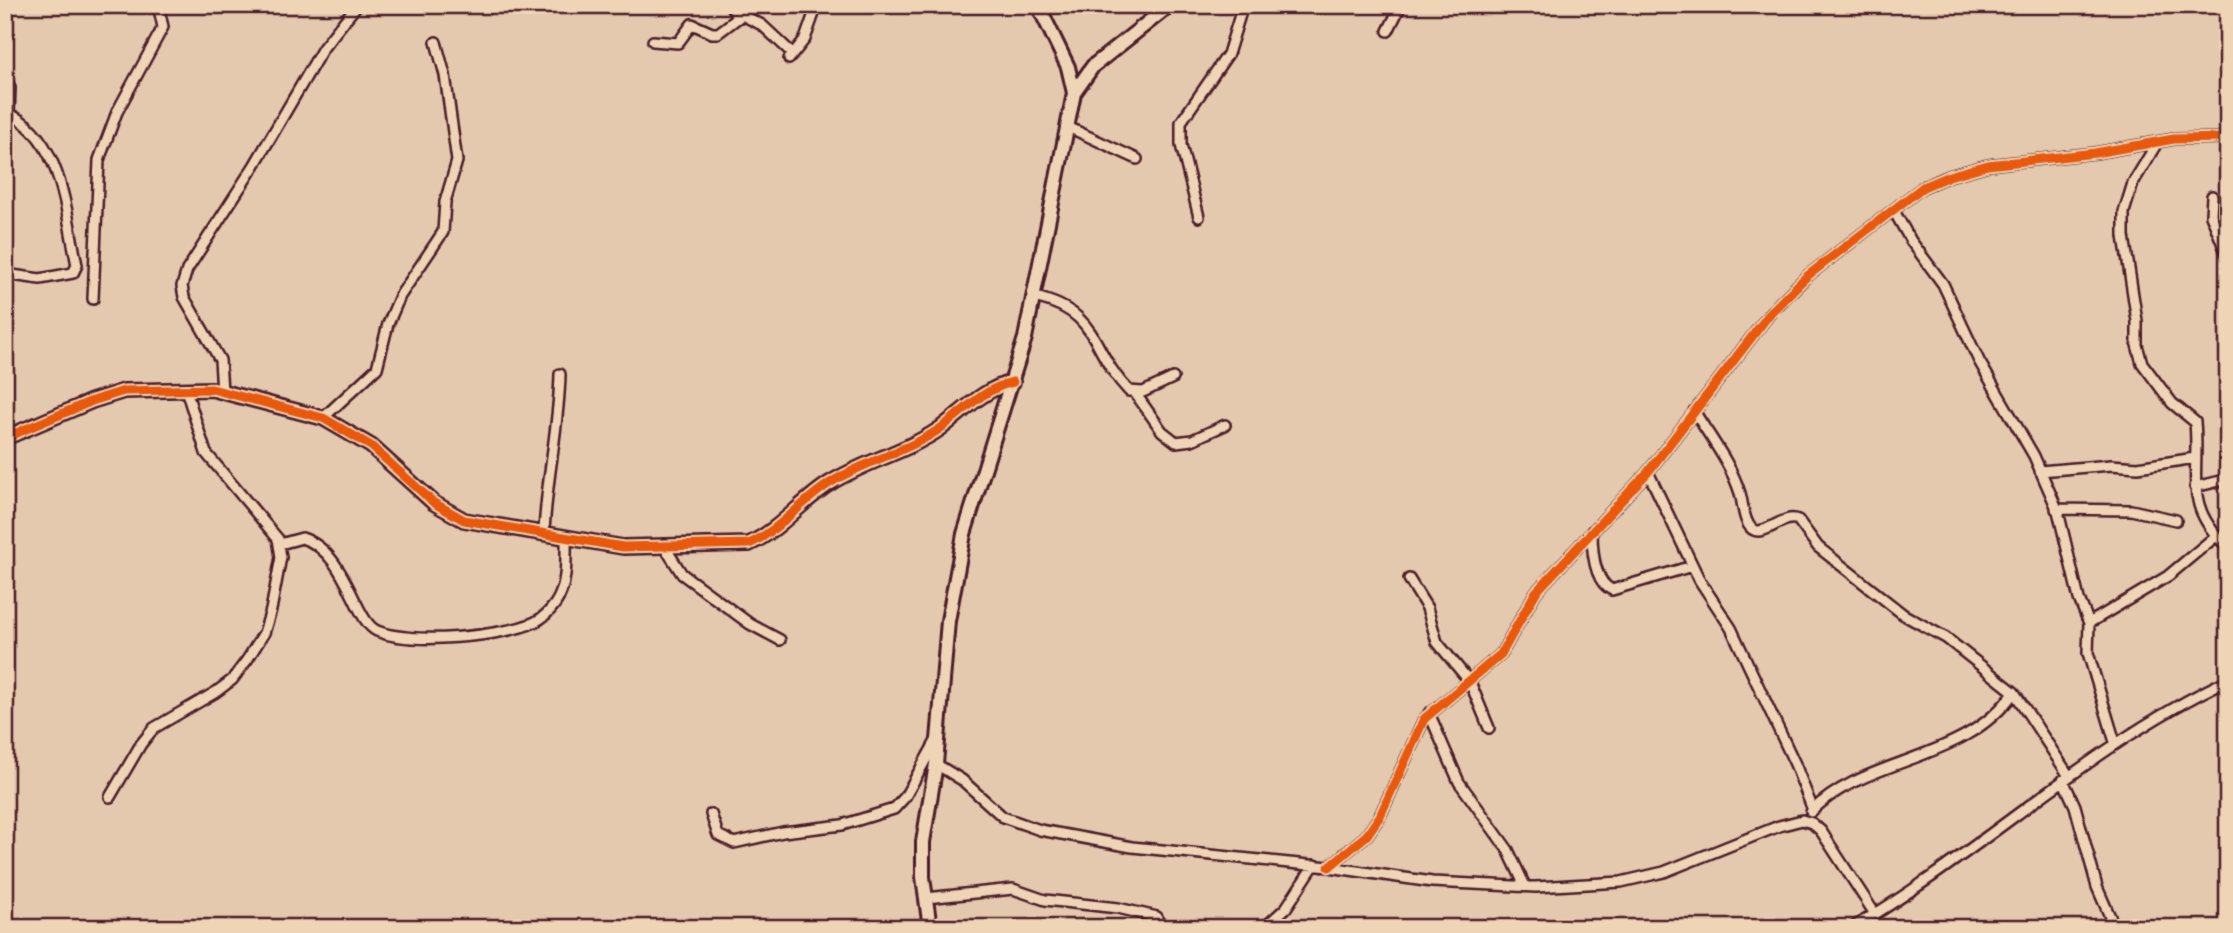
<svg xmlns="http://www.w3.org/2000/svg" width="2233" height="933" viewBox="0 0 2233 933" font-family="Mali,sans-serif">
<style>
.lines{fill:none;stroke-linecap:round;stroke-linejoin:round}
.street-casing{stroke:#4a1f2b;stroke-width:14}
.secondary-casing{stroke:#4a1f2b;stroke-width:18}
.street{stroke:#efd4b6;stroke-width:9}
.secondary{stroke:#efd4b6;stroke-width:12}
.cycleway-casing{stroke:#efd4b6;stroke-width:13}
.cycleway{stroke:#e8590c;stroke-width:9}
</style>
<rect width="100%" height="100%" fill="#e5c9ae"/>
<filter id="ink" filterUnits="userSpaceOnUse"><feTurbulence type="fractalNoise" baseFrequency=".0143" numOctaves="2"/><feDisplacementMap in="SourceGraphic" scale="14" xChannelSelector="R" yChannelSelector="G"/><feConvolveMatrix kernelMatrix="1 2 1 2 8 2 1 2 1" color-interpolation-filters="sRGB"/></filter>
<g filter="url(#ink)">
<g class="lines">
<g class="street-casing">
<path id="street" d="M730,5L737,16
M1388,31L1401,5
M653,41L678,43L692,24L712,33H718L742,15L762,25L793,54
M789,59L805,39L817,5
M5,74L10,88L9,114
M5,112C62,134 66,214 77,265L73,273L40,279L5,274
M1068,127L1137,159
M2157,143L2133,183L2124,212V236L2137,321V345L2142,363L2172,403L2195,422C2200,476 2182,506 2228,547
M2212,196L2211,215L2228,257
M1894,211L1911,241L1943,284L1979,361L2034,456L2058,511L2079,599L2089,623
M1199,217L1181,145V122L1228,54L1243,5
M1034,297C1101,312 1089,350 1129,391L1143,392L1173,378
M93,299L99,160L117,112L163,27L158,5
M222,391L220,360L184,297L182,286L187,270L254,166L323,48L357,5
M1135,393L1162,431L1176,442L1192,440L1225,425
M1694,411C1710,437 1731,464 1740,493C1743,503 1743,521 1752,529C1764,538 1784,513 1798,520L1818,547L1904,615L1946,638L2014,692L2069,776
M323,418L377,368L388,324L400,296L443,232L445,202L457,161L445,75L436,42
M2040,471L2111,465L2138,467L2195,458
M1648,472L1700,581L1731,628L1795,764L1813,810
M2195,487L2228,479
M2056,509L2131,510L2176,520
M1592,531C1592,549 1594,582 1612,590L1692,566
M544,533C546,480 559,428 560,374
M280,544L302,538C347,552 354,621 377,631C410,645 503,637 535,622C543,618 550,611 555,604C568,586 566,558 566,537
M664,546L682,574L750,624L780,640
M1409,579L1427,608L1437,642L1470,682L1489,728
M1429,713L1459,782L1508,850L1525,886
M2115,742L2088,653L2089,623L2168,576L2216,536
M936,764L962,780L1003,817L1040,830L1132,847L1329,867L1432,882L1536,887L1621,882L1664,872L1779,826L1802,820L1812,823L1821,831L1875,914
M2063,780L2075,806L2097,887L2115,928
M110,797L141,744L154,728L216,692L232,680L247,660L264,633L271,610L281,557L278,539L206,453L186,390
M1811,812C1865,756 1966,763 2014,692
M711,814L718,835L734,843L783,832L842,825L894,809L905,797L936,741
M1329,867L1367,835L1380,816L1424,719L1501,654L1536,592L1648,472L1771,312L1806,277L1923,187L1949,176L1988,165L2095,153L2174,139L2228,138
M926,898L1013,889L1045,900L1118,908L1157,917
M1264,928L1286,908L1314,865
M1852,928C1982,852 2091,744 2228,680"/>
</g>
<g class="secondary-casing">
<path id="secondary" d="M1074,93L1093,66L1170,5
M5,438L92,401L124,391L212,389L323,418L371,446L434,503L464,520L623,547L749,544C779,531 801,501 830,483C865,461 907,452 941,428C964,411 983,389 1013,382
M930,928L923,877V842L936,764L948,621L964,534L1025,338L1074,93L1068,67L1038,5"/>
</g>
<use href="#street" class="street"/>
<use href="#secondary" class="secondary"/>
<g class="cycleway-casing">
<path id="cycleway" d="M5,438L92,401L124,391L212,389L323,418L371,446L434,503L464,520L623,547L749,544C779,531 801,501 830,483C865,461 907,452 941,428C964,411 983,389 1013,382
M1329,867L1367,835L1380,816L1424,719L1501,654L1536,592L1648,472L1771,312L1806,277L1923,187L1949,176L1988,165L2095,153L2174,139L2228,138"/>
</g>
<use href="#cycleway" class="cycleway"/>
</g>
</g>
<rect width="2233" height="933" fill="none" stroke="#efd4b6" stroke-width="28"/>
<rect x="14" y="14" width="2205" height="905" fill="none" stroke="#4a1f2b" stroke-width="2.5" filter="url(#ink)"/>
</svg>
